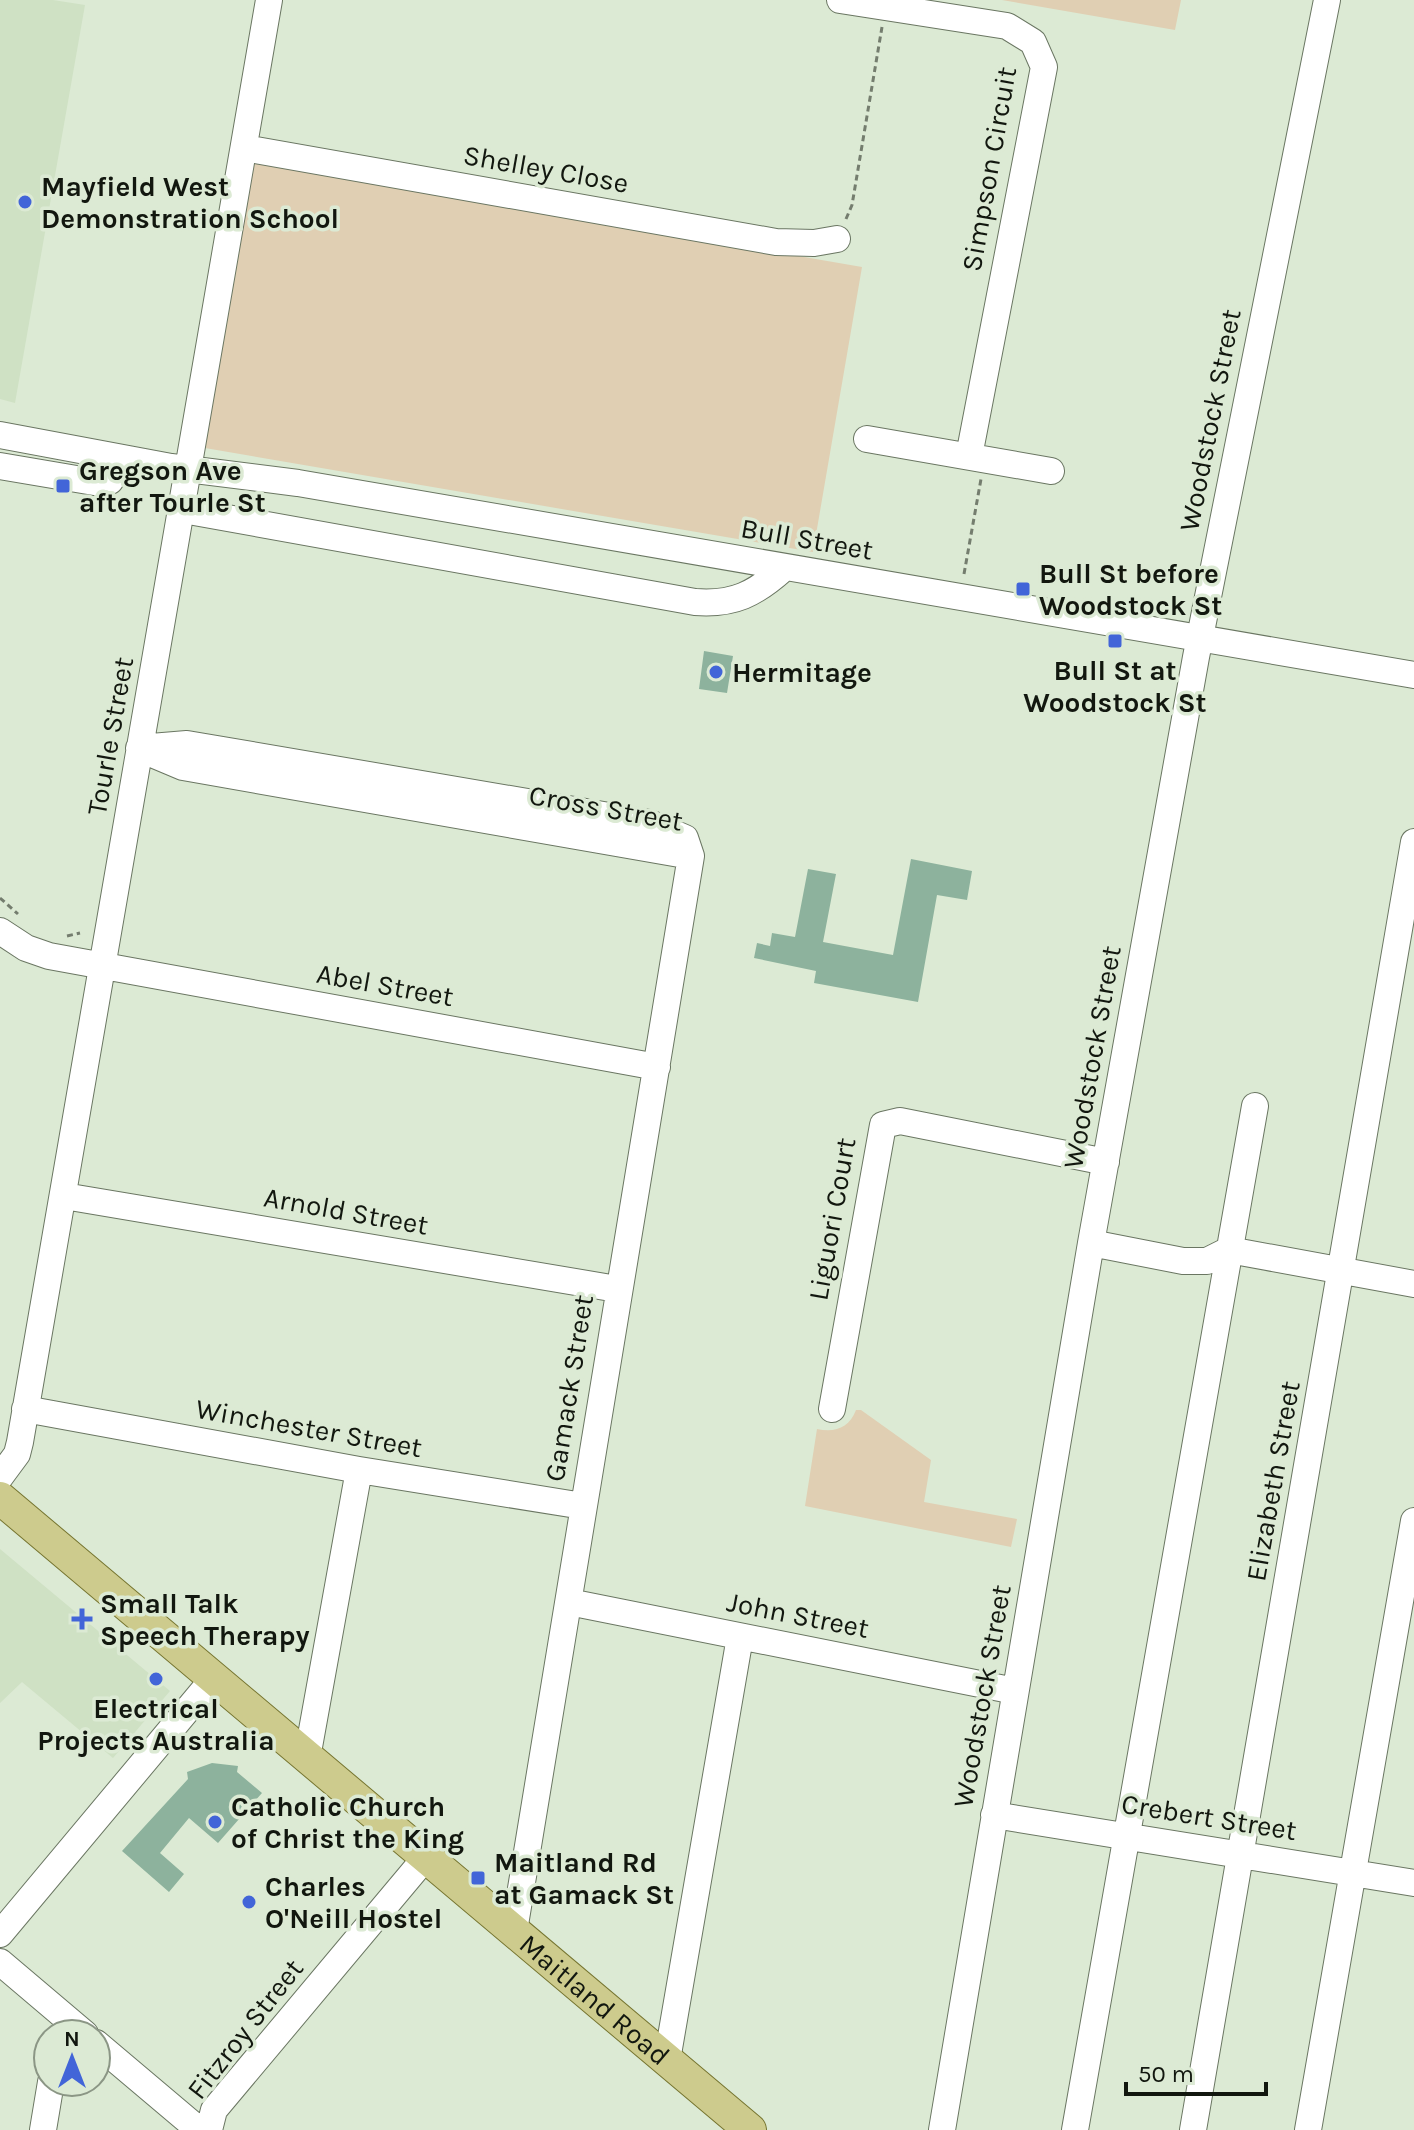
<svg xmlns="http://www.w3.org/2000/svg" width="1414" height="2130" viewBox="0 0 1414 2130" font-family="Karla,sans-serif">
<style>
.built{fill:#cfe1c4}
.green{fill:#e0cfb3}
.building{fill:#8db29d}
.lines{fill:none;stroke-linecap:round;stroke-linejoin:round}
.minor-casing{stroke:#6a7662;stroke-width:28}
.major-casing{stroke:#767530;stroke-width:34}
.path{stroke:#747d6e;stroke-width:3;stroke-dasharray:6 4;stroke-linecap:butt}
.minor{stroke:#fff;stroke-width:26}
.major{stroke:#cdcb8d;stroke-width:32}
.poi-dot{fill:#4265d8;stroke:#dcead4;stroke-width:3}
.labels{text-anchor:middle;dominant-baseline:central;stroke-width:7;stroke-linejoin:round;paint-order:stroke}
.street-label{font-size:28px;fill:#12170f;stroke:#dcead4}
.poi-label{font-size:28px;font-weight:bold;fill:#12170f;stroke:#dcead4;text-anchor:start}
</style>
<rect width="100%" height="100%" fill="#dcead4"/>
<path class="built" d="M0,0H53L85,5L15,403L0,399Z
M0,1549L170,1691L113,1758L22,1682L0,1703Z"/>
<path class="green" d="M1002,0H1181L1175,30Z
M254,162L862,267L813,552L205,448Z
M856,1410H861L931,1460L924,1502L1017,1519L1011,1547L805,1506L817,1429C835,1433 849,1428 856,1410Z"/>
<path class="building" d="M704,651L733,656L727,693L699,689Z
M911,859L972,871L967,900L937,895L918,1002L814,983L816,971L754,958L757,943L770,946L772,933L795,937L808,869L836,874L823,942L893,955Z
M212,1763L238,1766L237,1772L262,1793L218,1843L189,1818L160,1853L184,1874L169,1892L122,1851L188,1779L187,1772Z"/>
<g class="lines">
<g class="minor-casing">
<path id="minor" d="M840,0L1007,26L1033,42L1044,67L969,456
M244,148L776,242L814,243L837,239
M0,435L171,467L298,483L1414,675
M867,439L1051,471
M0,466L100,483L110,481L125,459
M183,510L695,602C734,605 755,594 784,568
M139,748L187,744L650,823L685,838L691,856L514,1931
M145,751L183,767L691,856
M0,931L26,948L49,956L657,1067
M64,1196L617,1289
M1091,1243L1183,1261H1207L1229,1250L1414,1284
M25,1409L359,1470L583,1506
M832,1409L883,1125L900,1121L1106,1162
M0,1477L17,1454L20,1442L269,0
M569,1602L1015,1691
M307,1758L359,1470
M994,1815L1414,1883
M0,1934L214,1678
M0,1962L85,2034
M96,2043L199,2130
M667,2060L740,1637
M43,2130L51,2082
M209,2130L214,2110L426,1857
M942,2130L1091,1243L1196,657L1327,0
M1075,2130L1255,1106
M1193,2130L1414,842
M1308,2130L1414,1521"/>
</g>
<g class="major-casing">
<g id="major">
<path id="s1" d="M0,1498L750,2130"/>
</g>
</g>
<path class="path" d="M846,219L852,205L882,27
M964,574L981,479
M0,898L18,914
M67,936L80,933"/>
<use href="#minor" class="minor"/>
<use href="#major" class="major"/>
</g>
<g class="poi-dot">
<circle cx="25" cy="202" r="8"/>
<rect x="55" y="478" width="16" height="16" rx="4"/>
<rect x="1015" y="581" width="16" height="16" rx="4"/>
<rect x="1107" y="633" width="16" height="16" rx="4"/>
<circle cx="716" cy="672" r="8"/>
<path d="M78 1607h8v8h8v8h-8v8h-8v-8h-8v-8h8z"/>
<circle cx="156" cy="1679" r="8"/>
<circle cx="215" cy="1822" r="8"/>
<rect x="470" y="1870" width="16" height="16" rx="4"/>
<circle cx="249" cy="1902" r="8"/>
</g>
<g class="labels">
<g class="street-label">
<text transform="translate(546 169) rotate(10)">Shelley Close</text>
<text transform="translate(989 169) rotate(-80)">Simpson Circuit</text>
<text transform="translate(1210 420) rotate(-79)">Woodstock Street</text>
<text transform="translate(807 539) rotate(10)">Bull Street</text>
<text transform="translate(110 736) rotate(-80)">Tourle Street</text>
<text transform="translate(606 808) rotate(10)">Cross Street</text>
<text transform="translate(385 985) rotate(10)">Abel Street</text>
<text transform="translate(1092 1057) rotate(-80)">Woodstock Street</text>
<text transform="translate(346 1211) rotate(10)">Arnold Street</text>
<text transform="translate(832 1219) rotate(-80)">Liguori Court</text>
<text transform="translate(569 1388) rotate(-81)">Gamack Street</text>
<text transform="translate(309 1428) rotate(10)">Winchester Street</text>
<text transform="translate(1273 1481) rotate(-80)">Elizabeth Street</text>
<text transform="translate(798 1615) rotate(11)">John Street</text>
<text transform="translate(982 1696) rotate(-80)">Woodstock Street</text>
<text transform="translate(1209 1817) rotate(9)">Crebert Street</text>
<text stroke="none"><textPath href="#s1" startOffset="778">Maitland Road</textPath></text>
<text transform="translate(245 2029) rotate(-52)">Fitzroy Street</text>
</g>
<g class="poi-label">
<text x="41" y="186">Mayfield West<tspan x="41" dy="32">Demonstration School</tspan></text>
<text x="79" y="470">Gregson Ave<tspan x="79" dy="32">after Tourle St</tspan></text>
<text x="1039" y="573">Bull St before<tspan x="1039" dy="32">Woodstock St</tspan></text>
<text x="1115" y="670" text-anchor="middle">Bull St at<tspan x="1115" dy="32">Woodstock St</tspan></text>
<text x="732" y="672">Hermitage</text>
<text x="100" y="1603">Small Talk<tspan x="100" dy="32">Speech Therapy</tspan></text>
<text x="156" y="1708" text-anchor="middle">Electrical<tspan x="156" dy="32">Projects Australia</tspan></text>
<text x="231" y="1806">Catholic Church<tspan x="231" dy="32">of Christ the King</tspan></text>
<text x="494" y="1862">Maitland Rd<tspan x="494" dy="32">at Gamack St</tspan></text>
<text x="265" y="1886">Charles<tspan x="265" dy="32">O'Neill Hostel</tspan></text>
</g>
</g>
<g transform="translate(72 2058)"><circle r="38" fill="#dcead4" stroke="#8b9685" stroke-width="2"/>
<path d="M0-6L14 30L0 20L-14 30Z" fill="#4265d8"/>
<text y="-12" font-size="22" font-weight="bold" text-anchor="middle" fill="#12170f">N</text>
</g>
<path d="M1126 2082v12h140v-12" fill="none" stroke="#12170f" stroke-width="4"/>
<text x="1138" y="2082" font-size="24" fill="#12170f" stroke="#dcead4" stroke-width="6" paint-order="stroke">50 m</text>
</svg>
